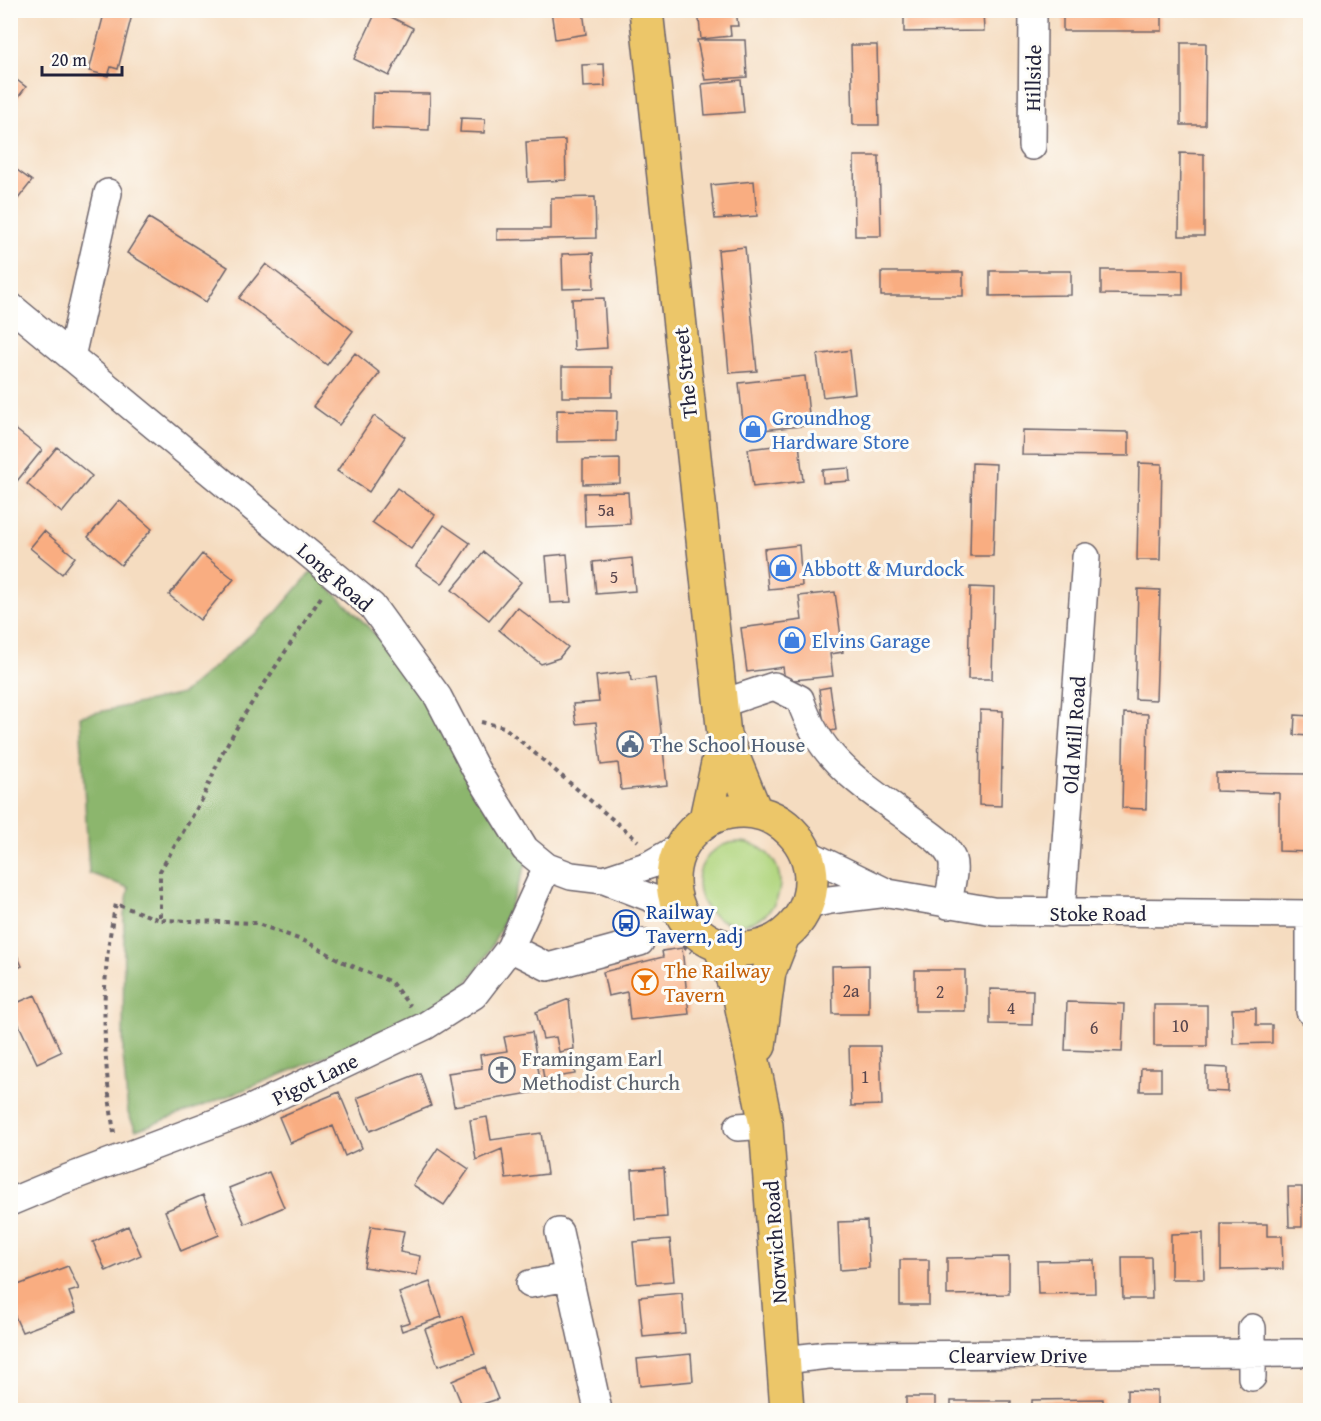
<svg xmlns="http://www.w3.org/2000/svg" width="1321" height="1421" viewBox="0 0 1321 1421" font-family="'Gentium Book Plus',serif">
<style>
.green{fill:#b0d57e;stroke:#697c5c;stroke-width:1.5}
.forest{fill:#8cb66d;stroke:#576c54;stroke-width:1.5}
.building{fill:#f9ad81}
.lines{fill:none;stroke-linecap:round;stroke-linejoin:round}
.minor-casing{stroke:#6c636a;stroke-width:30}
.major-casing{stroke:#6c636a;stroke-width:36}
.path{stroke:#6c636a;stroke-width:4;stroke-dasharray:4.5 4.5;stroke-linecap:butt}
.minor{stroke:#fff;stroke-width:27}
.major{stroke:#ecc669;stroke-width:33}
.labels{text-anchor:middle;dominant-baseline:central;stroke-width:6;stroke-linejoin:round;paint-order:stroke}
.number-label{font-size:18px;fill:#58454c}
.street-label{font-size:21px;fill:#22223b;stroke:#fdfcf7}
.shop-label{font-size:21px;fill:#366cbe;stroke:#fdfcf7;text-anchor:start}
.service-label{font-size:21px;fill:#4e5e75;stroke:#fdfcf7;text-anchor:start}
.transit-label{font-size:21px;fill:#164399;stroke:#fdfcf7;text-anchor:start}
.food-label{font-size:21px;fill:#c56008;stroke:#fdfcf7;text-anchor:start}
.worship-label{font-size:21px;fill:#5b616d;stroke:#fdfcf7;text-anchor:start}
</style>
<rect width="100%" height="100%" fill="#fdfcf7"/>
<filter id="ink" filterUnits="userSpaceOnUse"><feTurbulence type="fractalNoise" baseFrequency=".0167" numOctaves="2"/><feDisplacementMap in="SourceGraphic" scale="12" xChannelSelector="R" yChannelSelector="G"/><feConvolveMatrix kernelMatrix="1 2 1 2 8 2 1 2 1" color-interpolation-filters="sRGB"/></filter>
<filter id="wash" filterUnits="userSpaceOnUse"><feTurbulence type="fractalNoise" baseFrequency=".008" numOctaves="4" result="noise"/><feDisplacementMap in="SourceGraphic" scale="24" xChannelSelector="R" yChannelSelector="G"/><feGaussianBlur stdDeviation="1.35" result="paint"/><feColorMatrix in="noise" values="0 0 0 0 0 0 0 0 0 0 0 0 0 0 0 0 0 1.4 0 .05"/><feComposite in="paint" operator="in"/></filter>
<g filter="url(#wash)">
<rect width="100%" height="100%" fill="#f5dcc0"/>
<path class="green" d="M698 883a41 41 0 1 1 82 0a41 41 0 1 1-82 0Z"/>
<path class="forest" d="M312,571C341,599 369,626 395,657C444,718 485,795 527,862C509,910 491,965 450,999C430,1016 386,1031 360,1042C286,1073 212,1104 136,1130L128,1113L123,1055L124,915L129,888L89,873L80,716L182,694L275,614Z"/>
<g id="blocks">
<path class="building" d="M105,10L133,11L118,69L111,67L108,76L89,71Z
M377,10L413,28L389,76L354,59Z
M551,10H583L586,34L555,39Z
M698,10H736L738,26H730L731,36L701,39Z
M904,10H983L984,31L904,32Z
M1063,10H1162V31H1063Z
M1173,10H1204V12L1173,14Z
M697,40H745L747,77L705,80Z
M1181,43H1206L1205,125H1181Z
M851,45H877L879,125H853Z
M604,64L605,86L583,87L582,65Z
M10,75L26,87L10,108Z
M741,80L744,112L705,115L702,84Z
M373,93L430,94L429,130L372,128Z
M461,118L485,119L484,133L460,132Z
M565,140L566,180L528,182L526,142Z
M1180,153L1204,154V236H1179Z
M854,156H879L881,236H855Z
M10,165L32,181L10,209Z
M754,181L757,216L715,219L711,185Z
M595,197L596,238L497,240V229H551V198Z
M149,218L228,267L206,302L127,253Z
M745,247L757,371L729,373L718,250Z
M593,253L594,288L563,289L562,254Z
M266,264L353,331L327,365L239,298Z
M1101,270H1183V295L1101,294Z
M990,271H1071V295L990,296Z
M881,272H963V296H881Z
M604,298L607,348L574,350L572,299Z
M850,350L855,393L823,397L817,355Z
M355,353L380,373L339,425L313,406Z
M562,367H612V397H562Z
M805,376L810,425L744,432L739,383Z
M557,410L617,411L616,441L557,442Z
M374,416L405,437L369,492L337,471Z
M10,425L42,450L13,486L10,484Z
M1023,430L1129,432V456L1022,455Z
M799,443L803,481L753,487L748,449Z
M57,447L92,476L62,513L27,484Z
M620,459V483L583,484V460Z
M972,463L996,464L993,556H970Z
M1139,463L1162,464L1160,560H1137Z
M849,468L850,481L823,483L822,470Z
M397,488L435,515L411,549L372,522Z
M628,492L630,524L585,526L584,493Z
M119,500L152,529L121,565L88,537Z
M444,525L470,543L442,584L416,566Z
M44,531L75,557L62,574L30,548Z
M799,545L802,586L768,589L764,549Z
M484,552L521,582L489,620L452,590Z
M202,554L234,579L200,620L169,595Z
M567,554L571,602L550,603L546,556Z
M632,558L635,591L596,594L593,562Z
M970,587L994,588L992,679H968Z
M1138,589L1160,590L1156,700L1135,699Z
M835,592L843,652L830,654L833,676L785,681L783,667L747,672L741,628L802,620L799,596Z
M517,607L568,647L559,658L541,664L499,630Z
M630,672L631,681L655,678L667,785L621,790L618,763L601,765L596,722L576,724L573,704L599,702L596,676Z
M830,687L836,730L825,732L819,689Z
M980,710L1003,711L1001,806L979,805Z
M1124,713L1148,714L1146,809L1122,808Z
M1295,715L1310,716V736L1294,735Z
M1216,773L1310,774V852L1279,851V793L1216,791Z
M10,940L22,966L10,971Z
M682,948L689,1014L630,1020L627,992L608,996L603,972L663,957L662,951Z
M869,965V1014H833L832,966Z
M915,970H965V1011H915Z
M990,989L1033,990L1032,1025L990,1024Z
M35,995L61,1052L37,1063L10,1006Z
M569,999L574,1049L559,1052L556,1037L543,1039L536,1012Z
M1067,1002L1124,1004L1122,1052L1065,1050Z
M1154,1005H1207V1046H1154Z
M1256,1008V1025H1272V1043L1233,1044L1232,1009Z
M532,1032L542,1091L454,1106L448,1073L482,1068L480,1055L507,1051L504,1037Z
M849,1046H880L882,1105L851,1106Z
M572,1055L575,1074L544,1079L541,1060Z
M1206,1067L1228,1068V1092L1206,1091Z
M1141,1068H1161V1091H1140Z
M420,1073L431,1106L370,1131L357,1098Z
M339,1092L362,1148L345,1156L333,1126L290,1143L279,1117Z
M487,1117L491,1140L541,1133L547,1174L506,1179L502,1149L476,1160L470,1120Z
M438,1148L469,1169L444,1205L413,1185Z
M664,1168L667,1217L635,1219L632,1170Z
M269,1172L284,1207L245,1224L229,1188Z
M1288,1187H1302V1227H1289Z
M203,1195L219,1235L181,1251L165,1211Z
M867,1221L869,1268L840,1270L838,1222Z
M1221,1224H1267V1236H1282L1283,1269L1221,1270Z
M128,1226L141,1255L106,1271L93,1242Z
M371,1226L404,1231L400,1252L420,1256L417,1275L364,1267Z
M1203,1233L1204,1279H1171V1234Z
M670,1239L674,1281L637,1284L633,1242Z
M1009,1257V1294L947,1295V1258Z
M1122,1257H1151L1152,1299H1123Z
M900,1260H929V1305H900Z
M1094,1260L1095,1293L1038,1294L1037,1261Z
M68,1266L79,1289L69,1292L76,1312L22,1332L10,1305V1288Z
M430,1282L442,1317L402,1331L400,1325L410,1322L399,1293Z
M682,1293L685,1333L643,1337L639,1297Z
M462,1316L475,1353L438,1366L425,1329Z
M691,1354L693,1381L640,1386L637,1359Z
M485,1367L498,1399L464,1410L452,1381Z
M1127,1390L1157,1391V1410H1127Z
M906,1397H935V1410H906Z
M1103,1399V1410H1032V1400Z
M951,1401H1011V1410H951Z
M702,1406V1410H665V1409Z"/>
</g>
</g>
<g filter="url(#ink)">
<use href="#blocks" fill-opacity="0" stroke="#6c636a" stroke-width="1.5"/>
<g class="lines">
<g class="minor-casing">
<path id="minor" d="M1032,146L1033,10
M10,306L372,606L438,697L476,770L525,849L547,867L571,876L604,880L651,898L680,913
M71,357L108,193
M720,704L774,686L800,699C820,761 863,785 913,822C927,833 945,842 952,859C956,871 949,892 948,905
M806,853L888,893L993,911L1310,914
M604,880L649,865L680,847
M807,905L830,900L888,893
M1061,913L1086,557
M1310,914V1011
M510,948L548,967L640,942
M738,1127L766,1125
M10,1202L63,1180L244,1112L425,1026L474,995L510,948L547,867
M559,1232L598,1410
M530,1284L568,1277
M784,1360L828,1355L1300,1353
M1252,1377V1328"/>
</g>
<g class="major-casing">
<path id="major" d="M646,10L724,735L755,811
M673 880a69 69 0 1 1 138 0a69 69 0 1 1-138 0Z
M706,819L724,735
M720,946L740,998L766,1125L787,1410
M759,1046L769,972L783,936"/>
</g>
<path class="path" d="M321,597L244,715L221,755L203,798L160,871V920L255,923L307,942L345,963L391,982L410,1006
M481,722L504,727L638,841
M785,807L806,826
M676,940L691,952
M114,1133C103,1060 99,976 116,904L160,920"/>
<use href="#minor" class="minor"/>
<use href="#major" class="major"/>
</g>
</g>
<defs>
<g id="shop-ring" transform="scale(1.35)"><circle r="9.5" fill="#fdfcf7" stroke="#3f7fe0" stroke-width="1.5"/><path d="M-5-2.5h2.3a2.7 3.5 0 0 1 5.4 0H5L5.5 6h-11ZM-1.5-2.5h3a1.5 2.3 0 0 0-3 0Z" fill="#3f7fe0"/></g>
<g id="civic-ring" transform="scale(1.35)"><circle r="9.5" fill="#fdfcf7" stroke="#5c6f8a" stroke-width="1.5"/><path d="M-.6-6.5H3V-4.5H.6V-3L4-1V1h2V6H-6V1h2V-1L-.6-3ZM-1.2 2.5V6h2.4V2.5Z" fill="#5c6f8a"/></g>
<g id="bus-ring" transform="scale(1.35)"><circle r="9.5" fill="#fdfcf7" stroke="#1a4fb4" stroke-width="1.5"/><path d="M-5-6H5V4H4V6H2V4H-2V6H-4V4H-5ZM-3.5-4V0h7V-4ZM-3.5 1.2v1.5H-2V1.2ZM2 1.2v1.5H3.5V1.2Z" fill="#1a4fb4"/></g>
<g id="bar-ring" transform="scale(1.35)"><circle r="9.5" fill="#fdfcf7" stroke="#e8710a" stroke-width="1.5"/><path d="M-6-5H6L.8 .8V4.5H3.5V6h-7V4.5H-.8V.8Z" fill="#e8710a"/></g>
<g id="church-ring" transform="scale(1.35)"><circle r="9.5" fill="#fdfcf7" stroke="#6b7280" stroke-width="1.5"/><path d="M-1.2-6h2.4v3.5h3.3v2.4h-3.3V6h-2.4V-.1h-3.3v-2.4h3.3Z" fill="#6b7280"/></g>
</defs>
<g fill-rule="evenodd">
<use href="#shop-ring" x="753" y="429"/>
<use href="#shop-ring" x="783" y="568"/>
<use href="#shop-ring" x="792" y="640"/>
<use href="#civic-ring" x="630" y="744"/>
<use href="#bus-ring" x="626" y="923"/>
<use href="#bar-ring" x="645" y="982"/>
<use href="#church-ring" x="502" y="1070"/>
</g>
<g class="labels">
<g class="number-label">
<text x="606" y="509">5a</text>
<text x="614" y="576">5</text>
<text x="851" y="990">2a</text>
<text x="940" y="991">2</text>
<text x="1011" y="1007">4</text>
<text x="1180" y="1025">10</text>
<text x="1094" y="1027">6</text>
<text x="865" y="1076">1</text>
</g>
<g class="street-label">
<text transform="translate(1033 78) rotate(-89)">Hillside</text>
<text transform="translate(685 373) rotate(-96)">The Street</text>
<text transform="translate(335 577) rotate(41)">Long Road</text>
<text transform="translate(1074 735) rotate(-86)">Old Mill Road</text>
<text x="1098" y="913">Stoke Road</text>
<text transform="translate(315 1079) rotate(-26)">Pigot Lane</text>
<text transform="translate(775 1242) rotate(-94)">Norwich Road</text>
<text x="1018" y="1355">Clearview Drive</text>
</g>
<g class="shop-label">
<text x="772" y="417">Groundhog<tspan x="772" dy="24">Hardware Store</tspan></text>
<text x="802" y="568">Abbott &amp; Murdock</text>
<text x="812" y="640">Elvins Garage</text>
</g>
<g class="service-label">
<text x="650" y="744">The School House</text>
</g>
<g class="transit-label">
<text x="646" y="911">Railway<tspan x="646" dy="24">Tavern, adj</tspan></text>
</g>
<g class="food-label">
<text x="664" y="970">The Railway<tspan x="664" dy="24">Tavern</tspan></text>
</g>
<g class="worship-label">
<text x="522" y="1058">Framingam Earl<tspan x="522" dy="24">Methodist Church</tspan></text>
</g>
</g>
<rect width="1321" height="1421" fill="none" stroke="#fdfcf7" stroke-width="36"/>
<path d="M42 66v9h80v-9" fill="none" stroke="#22223b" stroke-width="3"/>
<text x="51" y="66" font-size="18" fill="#22223b" stroke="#fdfcf7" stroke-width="4.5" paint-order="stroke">20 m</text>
</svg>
